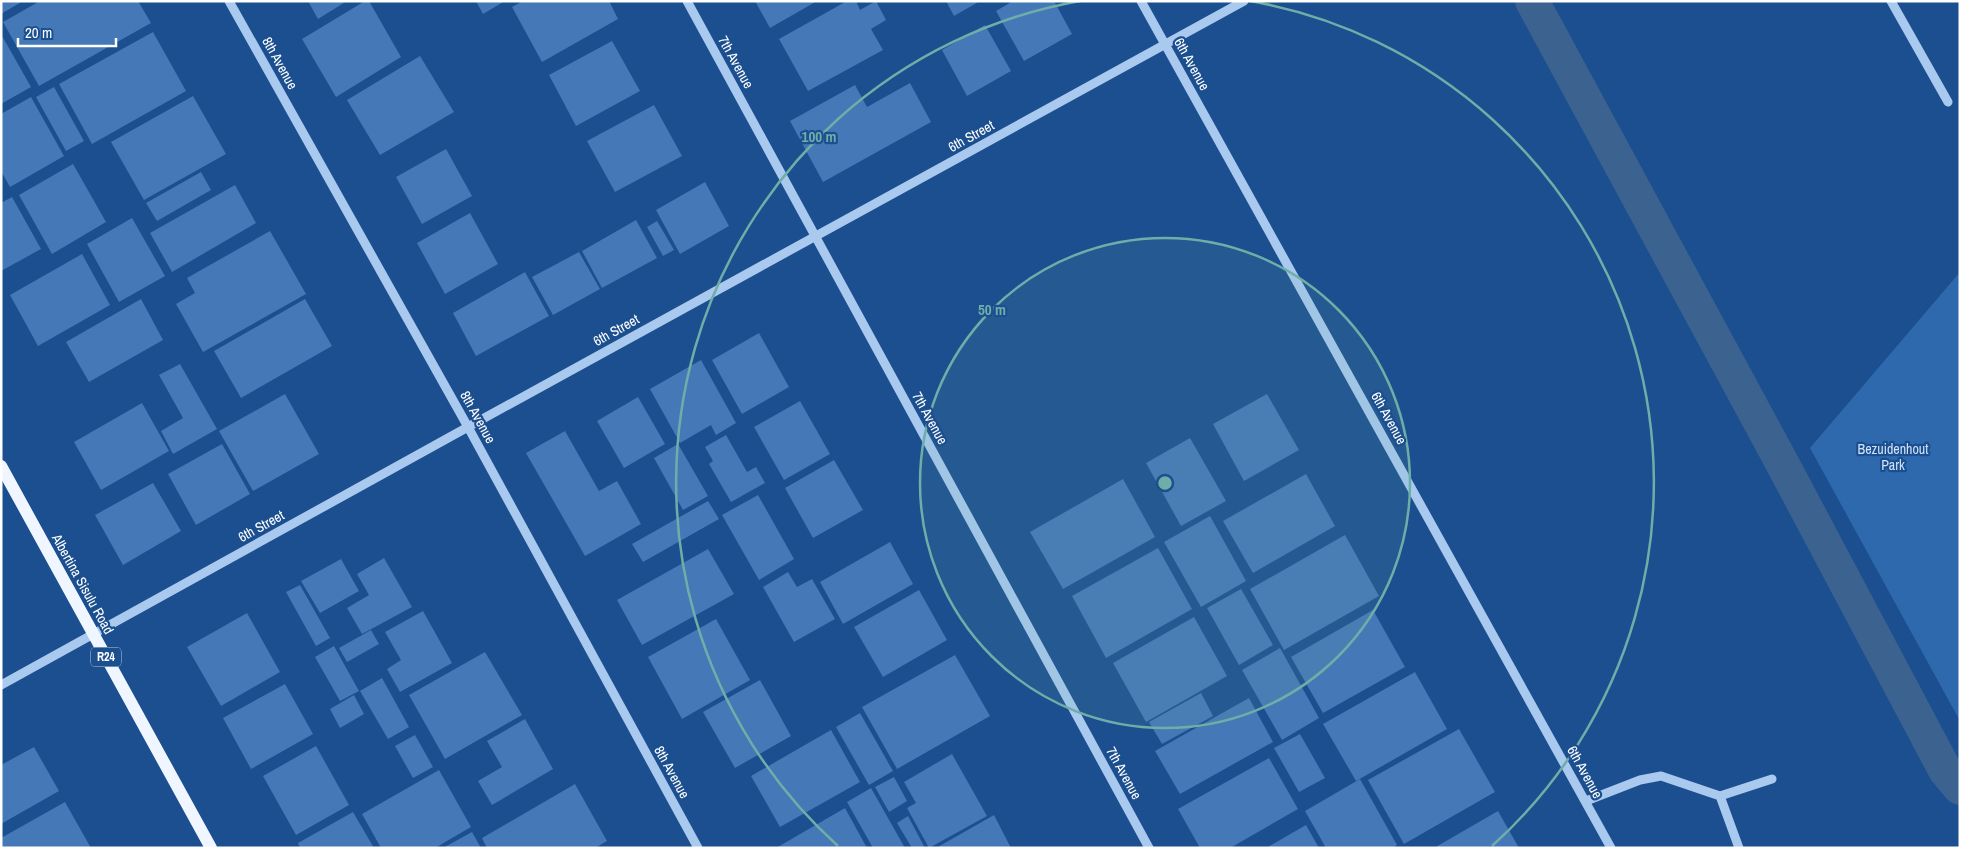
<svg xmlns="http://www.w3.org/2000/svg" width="1961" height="849" viewBox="0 0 1961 849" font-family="'Archivo Narrow',sans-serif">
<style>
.green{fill:#2e69ad}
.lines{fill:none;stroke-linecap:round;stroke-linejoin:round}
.canal{stroke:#3c6290;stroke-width:34}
.building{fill:#4478b7}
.minor{stroke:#a9c9ee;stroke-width:9}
.major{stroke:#f0f6ff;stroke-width:12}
.ring{fill:none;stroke:#6fada8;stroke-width:2.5}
.labels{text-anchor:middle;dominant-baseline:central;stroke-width:4.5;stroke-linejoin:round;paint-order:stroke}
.shield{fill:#1b4f8f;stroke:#bbcadd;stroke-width:1}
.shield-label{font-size:12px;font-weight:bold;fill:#fff}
.street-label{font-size:14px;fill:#fff;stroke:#1b4f8f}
.park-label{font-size:14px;fill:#cfe3fa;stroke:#1b4f8f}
.centre{fill:#6fada8;stroke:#1b4f8f;stroke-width:2.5}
.ring-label{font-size:15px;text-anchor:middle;font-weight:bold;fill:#6fada8;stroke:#1b4f8f;stroke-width:4.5;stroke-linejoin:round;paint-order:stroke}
</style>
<rect width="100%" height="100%" fill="#1b4f8f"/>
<path class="green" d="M1960,272V721L1810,448Z"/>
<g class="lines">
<path class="canal" d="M1532,1L1781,461L1945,770L1960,788"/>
</g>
<path class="building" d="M1,1H23L1,14Z
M40,1H138L151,23L39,86L3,22Z
M308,1H347L318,19Z
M365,1H369L401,57L336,97L302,39Z
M476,1H505L483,14Z
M523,1H609L618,19L542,62L512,7Z
M755,1H817L770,28Z
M847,1H856L860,10L876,1L886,20L871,29L883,50L808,91L779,39Z
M946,1H980L954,16Z
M1013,1H1054L1072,34L1024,61L996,11Z
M985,25L1011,71L967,96L942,50Z
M153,32L186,91L92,144L59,84Z
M1,34L31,87L1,104Z
M612,41L640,91L576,126L549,75Z
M420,56L454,112L380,155L347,100Z
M910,83L931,122L823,182L790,121L855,85L867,107Z
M54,87L84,141L66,151L36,97Z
M193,96L226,154L144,200L111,142Z
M31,97L64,156L10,187L1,171V114Z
M654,105L682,156L615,192L587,141Z
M446,149L472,196L422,224L396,177Z
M73,164L106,222L52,254L19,195Z
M201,172L211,190L157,221L146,203Z
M705,182L729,226L680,254L656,210Z
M235,185L256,223L172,272L150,233Z
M12,197L41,249L1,271V203Z
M470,213L498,264L445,294L417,243Z
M132,218L165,276L119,302L87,244Z
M636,220L657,258L602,288L582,251Z
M657,221L674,250L663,256L647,227Z
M270,231L306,294L203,352L176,304L195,293L187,278Z
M579,252L600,289L553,315L532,277Z
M82,254L110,305L38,346L10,295Z
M525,272L549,316L476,356L453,313Z
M141,299L163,340L89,382L66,342Z
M305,299L332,346L241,398L214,351Z
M759,333L789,387L742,414L712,360Z
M701,360L736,423L716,435L711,425L680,443L650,389Z
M180,364L217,429L173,454L161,431L183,418L159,375Z
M285,394L319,454L253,491L219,431Z
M1267,394L1299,450L1244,481L1213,424Z
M638,397L665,444L624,468L597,421Z
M800,401L830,454L784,480L754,427Z
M142,403L169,451L101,490L74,442Z
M565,431L599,491L617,481L641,524L585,556L526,453Z
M726,435L747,472L756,467L765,483L731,502L709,464L713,461L705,447Z
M1190,438L1226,501L1181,526L1146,463Z
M222,444L250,494L196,525L168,474Z
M678,444L708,496L683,510L654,458Z
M834,460L863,510L813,538L785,488Z
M1306,474L1335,526L1253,573L1223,521Z
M1123,479L1155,537L1063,589L1030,532Z
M153,483L181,531L123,565L95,515Z
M758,495L794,559L759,580L722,515Z
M708,501L719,519L643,562L632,544Z
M1210,516L1246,581L1201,607L1164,542Z
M1345,535L1379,596L1284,650L1250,589Z
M890,542L913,584L843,624L820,582Z
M1158,548L1192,609L1106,658L1072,596Z
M708,549L734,594L642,645L617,600Z
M384,558L412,607L362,634L347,608L369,595L357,574Z
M341,559L359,591L320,613L301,581Z
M788,572L797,587L812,579L835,619L794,642L763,587Z
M300,585L330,638L316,646L286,592Z
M1241,589L1273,645L1239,665L1207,608Z
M919,590L947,640L883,677L854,627Z
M1373,610L1405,667L1323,713L1291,657Z
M423,611L452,663L400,692L387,669L401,660L385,632Z
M247,613L280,672L221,706L187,647Z
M1194,617L1227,676L1146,722L1113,663Z
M716,619L750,680L682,719L648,657Z
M371,630L379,644L347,662L339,648Z
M334,646L359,691L340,701L315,657Z
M1280,648L1319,718L1282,740L1242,670Z
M485,652L522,715L445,759L409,695Z
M955,655L990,716L897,769L862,707Z
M1415,672L1447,729L1356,781L1323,724Z
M382,678L409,727L388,739L360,691Z
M760,680L791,736L735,768L703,712Z
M285,684L313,734L251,769L223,718Z
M1201,693L1213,716L1162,744L1149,722Z
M354,695L364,714L340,728L330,709Z
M1249,698L1273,742L1180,794L1155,751Z
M860,713L893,771L869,785L836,727Z
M525,719L553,769L492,805L478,781L502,767L487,741Z
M1459,729L1495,792L1404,844L1368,780Z
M831,730L860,782L780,827L751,776Z
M1300,734L1325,778L1299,792L1274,748Z
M415,735L433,767L413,778L395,746Z
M316,746L349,805L296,835L263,776Z
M34,747L59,791L1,824V765Z
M952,754L987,816L929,848L907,808L916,803L904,782Z
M1269,758L1298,809L1230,848H1200L1178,809Z
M439,770L471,827L435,848H381L362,814Z
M894,777L907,801L889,812L875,787Z
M1360,779L1397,845L1393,848H1326L1305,811Z
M575,784L607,841L595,848H487L482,838Z
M871,788L905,848H873L847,802Z
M65,802L91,848H1V838Z
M845,808L867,848H776Z
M1498,811L1519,848H1434Z
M353,812L374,848H300L298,843Z
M994,815L1011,848H936Z
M908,816L925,848H912L897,823Z
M1306,825L1319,848H1266Z
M472,832L481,848H443Z"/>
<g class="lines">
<path class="minor" d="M229,1L468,427L698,848
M687,1L1149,848
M1141,1L1611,848
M1891,1L1948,102
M1,685L468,427L1244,1
M1720,796L1739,848
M1586,801L1640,780L1661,776L1720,796L1772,779"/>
<path class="major" d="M1,466L211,848"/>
</g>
<circle cx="1165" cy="483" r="245" fill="#6fada8" fill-opacity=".12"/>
<g class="ring">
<circle cx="1165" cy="483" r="245"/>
<path d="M838 846A489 489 0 0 1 1080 1M1250 1A489 489 0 0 1 1492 846"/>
</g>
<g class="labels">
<rect class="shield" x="91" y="647.5" width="30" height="19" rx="4"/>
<g class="shield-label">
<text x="106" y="657">R24</text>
</g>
<g class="street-label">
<text transform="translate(736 62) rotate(61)">7th Avenue</text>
<text transform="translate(280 63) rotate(61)">8th Avenue</text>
<text transform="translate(1192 64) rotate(61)">6th Avenue</text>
<text transform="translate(971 136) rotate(-29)">6th Street</text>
<text transform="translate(616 330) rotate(-29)">6th Street</text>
<text transform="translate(478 417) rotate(61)">8th Avenue</text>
<text transform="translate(930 418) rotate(61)">7th Avenue</text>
<text transform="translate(1389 418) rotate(61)">6th Avenue</text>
<text transform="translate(261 526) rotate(-29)">6th Street</text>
<text transform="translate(83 584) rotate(61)">Albertina Sisulu Road</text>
<text transform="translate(672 772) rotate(61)">8th Avenue</text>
<text transform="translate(1585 772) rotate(61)">6th Avenue</text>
<text transform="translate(1124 773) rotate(61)">7th Avenue</text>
</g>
<g class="park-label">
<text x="1893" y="449">Bezuidenhout<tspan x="1893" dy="16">Park</tspan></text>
</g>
</g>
<circle cx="1165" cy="483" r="8" class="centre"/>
<g class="ring-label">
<text x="819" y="142">100 m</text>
<text x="992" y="315">50 m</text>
</g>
<rect width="1961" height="849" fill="none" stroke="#ffffff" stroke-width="5"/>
<path d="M18 38v8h98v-8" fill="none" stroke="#ffffff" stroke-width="2.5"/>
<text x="25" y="38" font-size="15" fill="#ffffff" stroke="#1b4f8f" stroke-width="4" paint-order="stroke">20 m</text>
</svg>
